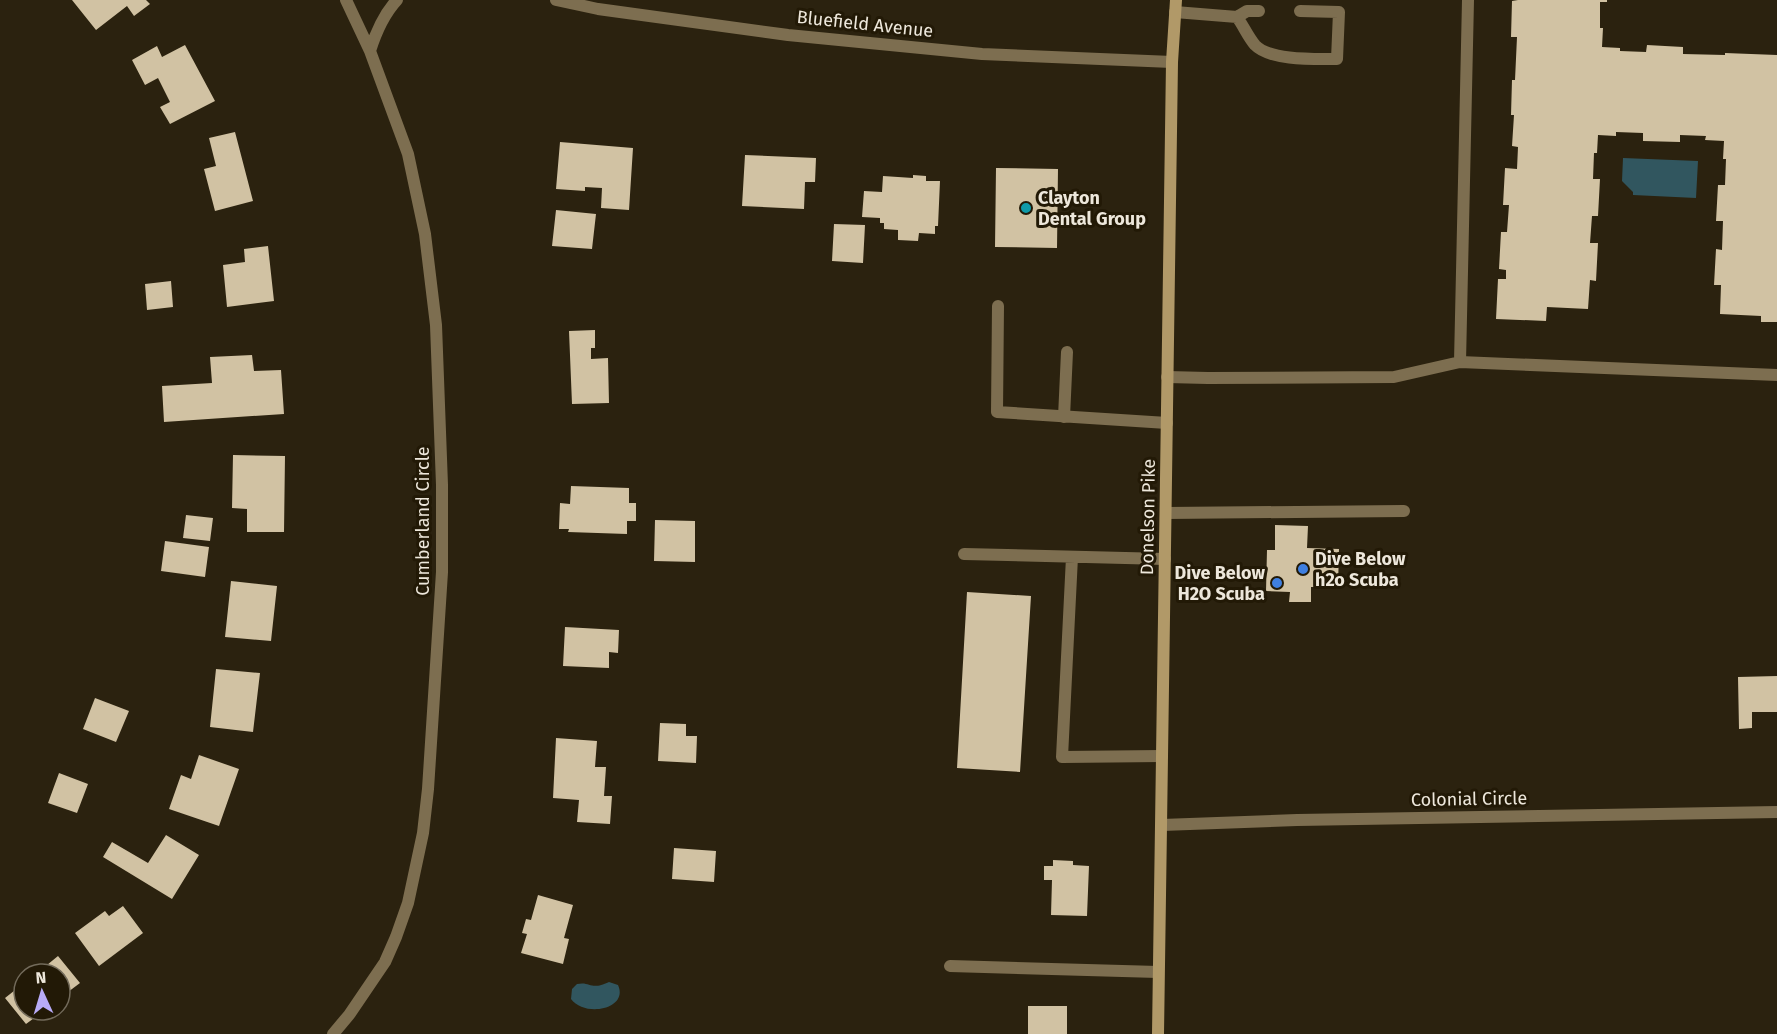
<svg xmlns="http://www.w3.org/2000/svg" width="1777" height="1034" viewBox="0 0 1777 1034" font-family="'Fira Sans',sans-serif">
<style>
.water{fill:#31565f}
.building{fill:#d1c2a3}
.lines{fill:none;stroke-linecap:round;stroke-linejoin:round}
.lane{stroke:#7d6e50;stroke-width:12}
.street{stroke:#7d6e50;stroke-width:12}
.secondary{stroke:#b19968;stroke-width:12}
.culture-dot{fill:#0f9aa8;stroke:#221906;stroke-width:2}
.shop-dot{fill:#3f7fe0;stroke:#221906;stroke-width:2}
.labels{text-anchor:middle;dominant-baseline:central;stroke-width:6;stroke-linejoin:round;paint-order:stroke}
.street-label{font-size:18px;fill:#ede7db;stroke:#221906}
.poi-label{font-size:18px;font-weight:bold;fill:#ede7db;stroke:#221906;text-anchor:start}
</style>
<rect width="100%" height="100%" fill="#2b220f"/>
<path class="water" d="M1623,158L1698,161L1696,198L1633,195V192L1622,181Z
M609,982L618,985C629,1009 585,1018 571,999L572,989L577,984C591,981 590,991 609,982Z"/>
<path class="building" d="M72,0H146L150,4L134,16L127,6L96,30Z
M1518,0H1607V2H1600V28H1603L1602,47L1620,48V51L1646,52L1647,45L1683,47V54L1725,55V53L1777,55V322H1761V316L1720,314L1721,285H1714L1716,249L1722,250L1723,221H1716L1718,185H1725L1726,159H1723L1724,141L1705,140L1706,136L1680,135V142L1643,141V133L1616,132V136L1598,135L1597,153H1594L1593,179H1600L1598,216H1592L1590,243H1598L1596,281L1590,280L1588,309L1547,307L1546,321L1496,319L1498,279H1506V270L1499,269L1501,232H1507L1509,205H1503L1505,168L1517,169L1518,147L1512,146L1514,115H1511L1512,80H1515L1517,37H1511L1512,1Z
M185,45L215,101L170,124L160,107L170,102L158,78L145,85L132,60L157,46L162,57Z
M235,132L253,201L215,211L204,169L216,166L209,138Z
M560,142L633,148L629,210L601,208L602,188L585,187V191L556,189Z
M745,155L816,158L815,182H805L804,209L742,206Z
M996,168L1058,169L1057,248L995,247Z
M913,175L926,176V181H940L938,226H935V234L919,233L918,241L898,240V230L884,229V223H880V218L862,217L864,191L882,192L883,176L913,178Z
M556,210L596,214L592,249L552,246Z
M834,224L865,225L863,263L832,261Z
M268,246L274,301L227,307L223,265L245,262L244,249Z
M171,281L173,307L147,310L145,284Z
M595,330V348H591V359L608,358L609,403L572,404L569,331Z
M252,355L254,371L281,370L284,414L164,422L162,386L212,383L210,357Z
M233,455L285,456L284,532H247V509L232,508Z
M571,486L629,488V503H636V521H627V534L568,532L569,529H559L560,503L570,504Z
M186,515L213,518L210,541L183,538Z
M655,520L695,521V562L654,561Z
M1275,525L1308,526L1307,548L1339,549L1338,587H1311V602H1289L1290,592L1266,591L1267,550H1275Z
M165,541L209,547L205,577L161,571Z
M231,581L277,586L271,641L225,637Z
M967,592L1031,596L1020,772L957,768Z
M565,627L619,630L618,653L609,652V668L563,666Z
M216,669L260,673L253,732L210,727Z
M1777,676V712H1752V728L1739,729L1738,677Z
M95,698L129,711L116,742L83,729Z
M660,723L686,724V736H697L696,763L658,761Z
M556,738L597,741L595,767H606L604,796H612L610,824L577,822L579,800L553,798Z
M199,755L239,769L219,826L169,809L181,775L191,779Z
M59,773L88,784L77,813L48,803Z
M166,835L199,855L172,899L103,857L112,842L148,863Z
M674,848L716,851L714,882L672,879Z
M1053,860L1073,861V865L1089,866L1087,916L1051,915L1052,880H1044V866H1053Z
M538,895L573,905L564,938L569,939L563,964L521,953L527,934L522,933L526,919L531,920Z
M123,906L143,933L99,966L75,933L105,911L109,916Z
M58,956L80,983L60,998V974H36Z
M24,983V1010H45L26,1024L5,998Z
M1028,1006H1067V1034H1028Z"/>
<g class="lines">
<path class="lane" d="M1259,11H1247L1237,17C1243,25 1248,37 1255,45C1270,61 1316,59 1337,59L1339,12L1300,11
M1175,12L1237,17
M998,306L997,412L1167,423
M1460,362L1468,0
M1167,377L1208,378L1394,377L1460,362L1777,375
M1064,417L1067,352
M1166,513L1404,511
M964,554L1165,559
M1072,557L1062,757L1162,756
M950,966L1158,972"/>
<path class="street" d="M556,0L598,9L788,35L982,54L1172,62
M370,51C376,32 384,14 397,0
M1162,825L1297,820L1777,812
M333,1034L349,1015L385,962L396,937L408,903L423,833L428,789L442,572V485L436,325L425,234L408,154L370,51L346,0"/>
<path class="secondary" d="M1158,1034L1172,62L1176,0"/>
</g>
<circle class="culture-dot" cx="1026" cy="208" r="6"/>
<g class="shop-dot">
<circle cx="1303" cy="569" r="6"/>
<circle cx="1277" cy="583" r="6"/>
</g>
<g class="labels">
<g class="street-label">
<text transform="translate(865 24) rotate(6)">Bluefield Avenue</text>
<text transform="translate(1148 517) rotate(-89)">Donelson Pike</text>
<text transform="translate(423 521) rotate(-90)">Cumberland Circle</text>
<text transform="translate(1469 799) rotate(-1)">Colonial Circle</text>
</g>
<g class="poi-label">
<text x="1038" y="198">Clayton<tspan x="1038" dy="21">Dental Group</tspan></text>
<text x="1315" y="559">Dive Below<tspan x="1315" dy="21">h2o Scuba</tspan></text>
<text x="1265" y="573" text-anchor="end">Dive Below<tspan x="1265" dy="21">H2O Scuba</tspan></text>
</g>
</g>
<g transform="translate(42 992) rotate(356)"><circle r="28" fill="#221906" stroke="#736b5b" stroke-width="1.5"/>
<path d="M0-4.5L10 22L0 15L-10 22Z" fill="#b8abf7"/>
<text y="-9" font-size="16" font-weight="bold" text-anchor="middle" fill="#ede7db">N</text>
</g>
</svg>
